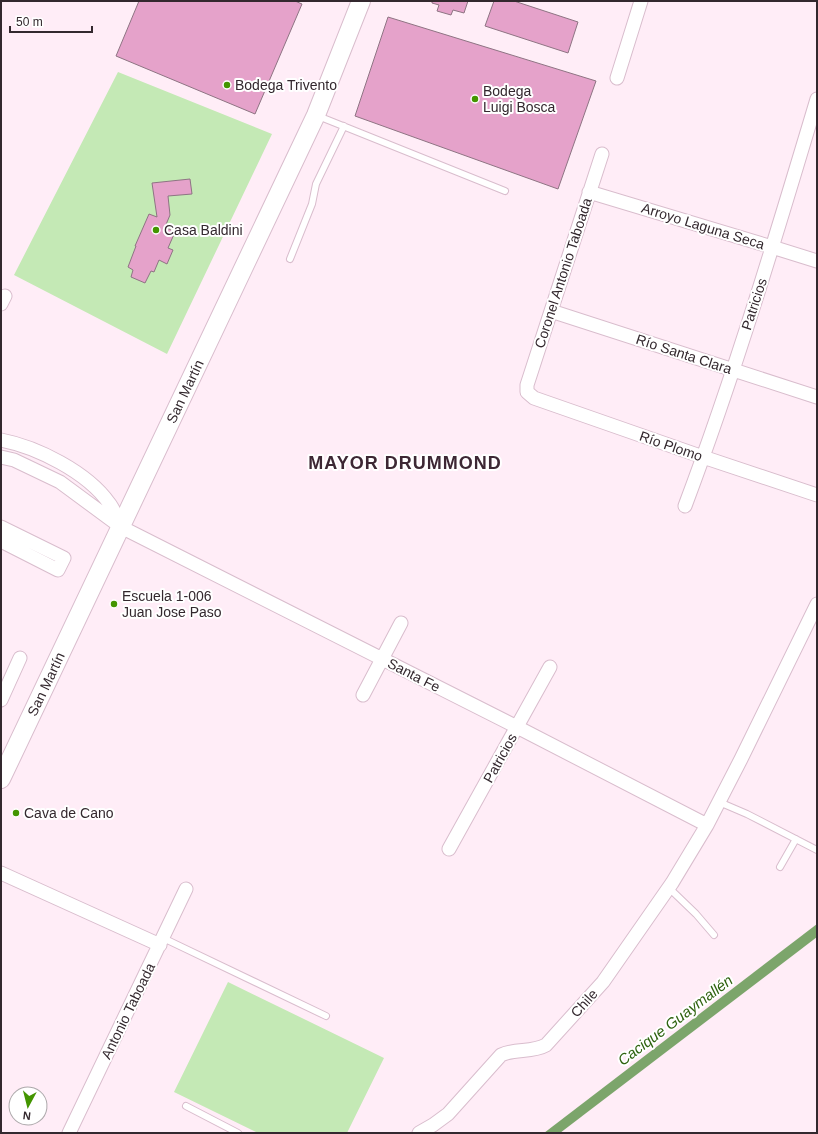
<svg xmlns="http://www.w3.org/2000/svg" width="818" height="1134" viewBox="0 0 818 1134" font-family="Helvetica,sans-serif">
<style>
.green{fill:#c4e9b5}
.water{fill:#7ca56b}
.building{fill:#e5a2ca;stroke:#8e7483}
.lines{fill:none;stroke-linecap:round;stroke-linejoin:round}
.lane-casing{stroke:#d9bdcd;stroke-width:8}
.street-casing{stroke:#d9bdcd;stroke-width:15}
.secondary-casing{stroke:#d9bdcd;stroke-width:20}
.lane{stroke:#fff;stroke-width:6}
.street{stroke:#fff;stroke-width:13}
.secondary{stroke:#fff;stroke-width:18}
.poi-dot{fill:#439500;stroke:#fff;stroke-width:1.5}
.labels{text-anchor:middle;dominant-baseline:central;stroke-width:4;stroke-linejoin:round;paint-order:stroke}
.poi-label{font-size:14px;fill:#33282e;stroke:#fff;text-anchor:start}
.street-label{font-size:14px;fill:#33282e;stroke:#fff}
.water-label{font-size:15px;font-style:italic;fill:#2f6310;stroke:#fff}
.district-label{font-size:18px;font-weight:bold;letter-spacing:1px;fill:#3d2734;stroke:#fff}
</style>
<rect width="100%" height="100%" fill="#ffedf7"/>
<path class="green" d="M118,72L272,134L167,354L14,275Z
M228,982L384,1058L347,1133H258L174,1092Z"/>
<path class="water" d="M817,924V937L560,1133H544Z"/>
<path class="building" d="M139,1H295L302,4L255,114L116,56Z
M432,1H468L464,13L453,10L451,15L437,11L439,5L432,3Z
M494,1H514L578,22L568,53L485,26Z
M388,17L596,81L558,189L355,116Z
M190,179L192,194L168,196L170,215L165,227L175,232L168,248L173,250L167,264L159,260L154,272L151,271L145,283L131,277L133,270L128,267L136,246H135L149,214L157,217L152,183Z"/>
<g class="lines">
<g class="lane-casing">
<path id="lane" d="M318,116L505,191
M290,259L312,204L316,184L344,126
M719,802L747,814L817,850
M780,867L796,839
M669,888L696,914L714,935
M163,938L326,1016
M186,1106L238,1133"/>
</g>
<g class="street-casing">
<path id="street" d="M617,78L641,1
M602,154L527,385V392L534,398L703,457L817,495
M589,192L772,247L817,261
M1,304L5,296
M551,311L817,397
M1,440C37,447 87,472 109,503C114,509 117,518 120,525
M1,457L14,460L60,482L121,527L517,727L707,825
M685,506C735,373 776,236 817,99
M1,527L64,558L58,570L1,541
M363,695L401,623
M1,700L20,658
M449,849L550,667
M1,873L160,945
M69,1133L186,889
M419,1133L433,1125L448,1114L501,1055C515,1048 532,1053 546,1045L603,982L672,883L707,825L741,759L817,604"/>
</g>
<g class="secondary-casing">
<g id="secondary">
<path id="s1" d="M1,779L316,115L361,1"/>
</g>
</g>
<use href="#lane" class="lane"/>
<use href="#street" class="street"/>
<use href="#secondary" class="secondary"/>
</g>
<g class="poi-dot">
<circle cx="227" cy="85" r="4"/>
<circle cx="475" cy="99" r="4"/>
<circle cx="156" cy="230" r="4"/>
<circle cx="114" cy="604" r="4"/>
<circle cx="16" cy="813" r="4"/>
</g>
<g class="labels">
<g class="poi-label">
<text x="235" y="85">Bodega Trivento</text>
<text x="483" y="91">Bodega<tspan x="483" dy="16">Luigi Bosca</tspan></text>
<text x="164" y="230">Casa Baldini</text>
<text x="122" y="596">Escuela 1-006<tspan x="122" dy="16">Juan Jose Paso</tspan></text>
<text x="24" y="813">Cava de Cano</text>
</g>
<g class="street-label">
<text transform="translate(703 226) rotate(17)">Arroyo Laguna Seca</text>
<text transform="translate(563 273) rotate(-72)">Coronel Antonio Taboada</text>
<text transform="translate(754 304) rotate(-72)">Patricios</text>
<text transform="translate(684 354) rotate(18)">Río Santa Clara</text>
<text stroke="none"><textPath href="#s1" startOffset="429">San Martín</textPath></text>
<text transform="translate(671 446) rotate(19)">Río Plomo</text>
<text transform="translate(414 675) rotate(27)">Santa Fe</text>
<text stroke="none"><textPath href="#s1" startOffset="105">San Martín</textPath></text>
<text transform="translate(500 758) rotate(-61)">Patricios</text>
<text transform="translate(584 1003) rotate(-48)">Chile</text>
<text transform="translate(128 1011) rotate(-64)">Antonio Taboada</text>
</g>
<g class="water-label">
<text transform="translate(675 1020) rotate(-37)">Cacique Guaymallén</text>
</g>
<g class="district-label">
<text x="405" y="463">MAYOR DRUMMOND</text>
</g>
</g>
<rect width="818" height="1134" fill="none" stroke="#33282e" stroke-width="4"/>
<g transform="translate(28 1106) rotate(187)"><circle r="19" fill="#ffffff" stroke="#ada9ab"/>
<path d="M0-3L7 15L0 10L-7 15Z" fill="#439500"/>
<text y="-6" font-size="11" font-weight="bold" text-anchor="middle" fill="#33282e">N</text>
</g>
<path d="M10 26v6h82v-6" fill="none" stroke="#33282e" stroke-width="2"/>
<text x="16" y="26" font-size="12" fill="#33282e" stroke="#ffffff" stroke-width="3" paint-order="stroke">50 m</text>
</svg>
